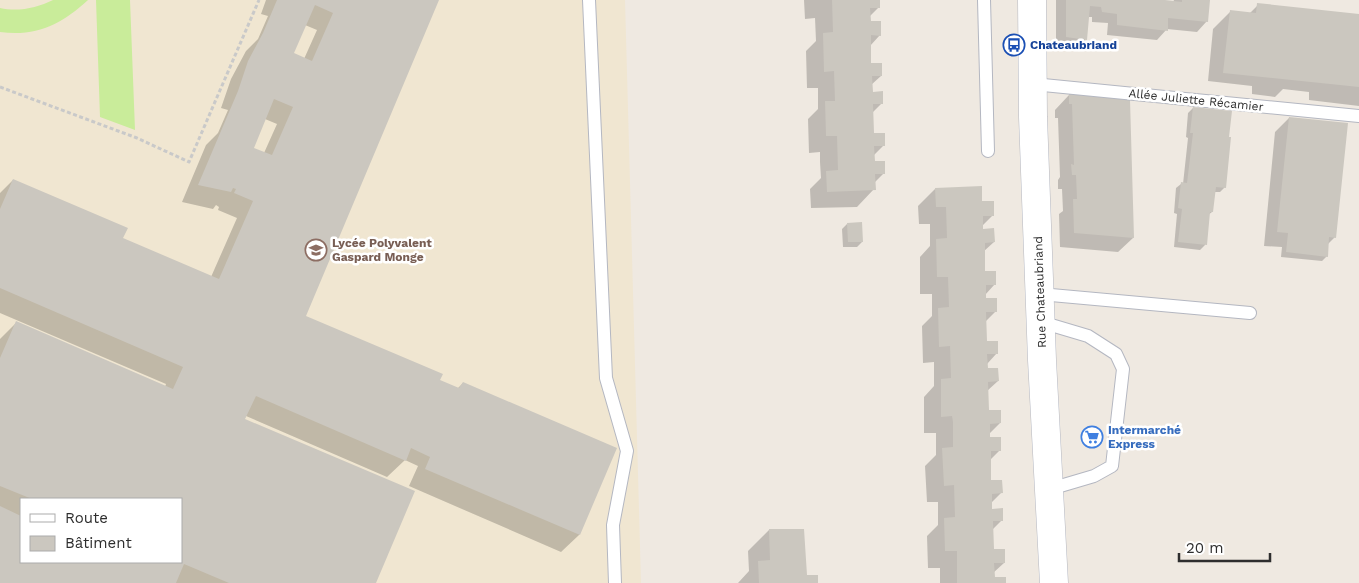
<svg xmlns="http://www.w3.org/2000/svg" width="1359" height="583" viewBox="0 0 1359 583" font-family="'Work Sans',sans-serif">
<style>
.education{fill:#f0e6d1;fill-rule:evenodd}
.pitch{fill:#c9ec9a}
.shadow{fill:#0003;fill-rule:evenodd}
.building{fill:#cbc7bf;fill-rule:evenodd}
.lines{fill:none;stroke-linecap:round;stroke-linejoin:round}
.lane-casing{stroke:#b4b7c1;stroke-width:14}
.secondary-casing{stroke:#b4b7c1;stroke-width:29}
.path{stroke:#c9c9c9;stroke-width:3;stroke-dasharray:4 2.5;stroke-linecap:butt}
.lane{stroke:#fff;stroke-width:12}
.secondary{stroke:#fff;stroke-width:28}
.labels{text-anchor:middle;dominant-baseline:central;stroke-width:5;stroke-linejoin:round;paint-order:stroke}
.transit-label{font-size:12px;font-weight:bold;fill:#164399;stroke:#fff;text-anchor:start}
.street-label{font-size:12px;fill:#2e2e2e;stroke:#fff}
.education-label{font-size:12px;font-weight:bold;fill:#785e54;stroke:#fff;text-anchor:start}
.shop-label{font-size:12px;font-weight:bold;fill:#366cbe;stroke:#fff;text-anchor:start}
</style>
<rect width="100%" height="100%" fill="#efe9e1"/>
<path class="education" d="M0,0H625L641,583H0ZM21,499H181V562H21Z"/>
<path class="pitch" d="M53,0H88C62,24 37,37 0,32V8C18,12 37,8 53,0Z
M96,0H130L135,130L100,117Z"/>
<path class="shadow" d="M266,0H438L304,316L438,381L457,389L463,383L615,449L579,535L561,552L409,486L418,466L405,460L387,477L246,416L244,420L375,583H0V339L16,323L165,387L166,384L0,313V193L13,180L121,238L211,277L237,218L218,210L219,207L216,205L213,209L182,202L206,145L218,133L228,110L221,108L231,79L246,51L258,39L268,16L261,14ZM305,25L317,30L304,59L292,54ZM265,119L277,124L264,153H250ZM21,499H181V562H21Z
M804,0H879V7L869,17L870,22L880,35L870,46V65L881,76L871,85L872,93L882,103L872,113L873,135L883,146L873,156L874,162L884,173L874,183V189L857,207L811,208L810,189L821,178L820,162V152L809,153L808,119L818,109V88H807L806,51L816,41L815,18L805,19Z
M1056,0H1152L1173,2L1174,0H1209L1207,21L1197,32L1167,29L1157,40L1107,35L1108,23L1092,22V17H1088L1086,39L1076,49L1056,47Z
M1258,5L1359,15V106L1309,100V92L1283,89L1275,97L1252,94V86L1208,81L1213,29L1230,12L1249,14Z
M1069,95L1133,238L1118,252L1060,247L1059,214L1063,211L1062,189H1058V180L1060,177L1058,118H1055V110Z
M1193,108L1225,187L1220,192H1214L1212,212L1208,215L1205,245L1200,250L1174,247L1177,214L1174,213L1176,188L1181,184H1183L1188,138L1186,137L1188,113Z
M1289,118L1335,237L1327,245V256L1322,261L1281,257L1282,247L1264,246L1275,132Z
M935,189L981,203L993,215L982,226V231L994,242L983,252L984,273L995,284L985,295V300L996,311L985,322L986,342L997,353L987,364V370L998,381L987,391L988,411L1000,423L989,434V439L1000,450L990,460V482L1001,493L991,503V510L1002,520L992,530L993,550L1004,563L993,573V578L1004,583H940V568H928L927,536L938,525V502H927L925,466L936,455V433H924V397L934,386V362L923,363L922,326L932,316V294H920V257L930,246V224H919L918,206Z
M847,224L862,242L857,247H843L842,229Z
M769,530L805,577L817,583H738L749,571L748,551Z"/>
<path class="building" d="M277,0H439L306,316L443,374L440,380L459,388L463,382L617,448L580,535L425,469L430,457L411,448L406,461L256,396L245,419L415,491L376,583H229L184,564L176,583H0V506L21,516V562H181V499H32L0,486V358L16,321L173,389L183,367L0,288V209L13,179L128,228L123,238L219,279L253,201L234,193L236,189L233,188L231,192L198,185L238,91L248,61L263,33ZM315,5L333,13L312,61L294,53ZM274,99L293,107L272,155L254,148Z
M832,0H880V8H870L871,21H881V36L871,35V63H882V76H872L873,92L883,91V104H873L874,133H885V146H874L875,161H885V174H875L876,190L827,192L826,171L838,170L837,136H826L825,101H835L834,71L824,72L823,33L833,32Z
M1066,0H1165L1182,2V0H1210L1208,22L1168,18V31L1117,25V14L1102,12L1101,7L1090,6L1087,40L1066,37Z
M1257,3L1359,14V87L1223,73L1230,10L1256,13Z
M1069,94L1130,100L1134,238L1074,233L1073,199H1077L1076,175H1072L1071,164L1074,165L1073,135L1072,104H1069Z
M1193,107L1232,111L1229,137H1231L1226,188L1216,187L1213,212H1210L1207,245L1178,242L1182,209L1178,208L1181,182L1187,183L1193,133H1190Z
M1289,117L1348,123L1336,238L1329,237L1328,257L1286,252L1288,233L1277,232Z
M982,186V201H994V216H983V229L994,228L995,242L985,243V271H996V285H986V298H997V312H986L987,341H998V354H987L988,368H998L999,381L988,382L989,410H1001V423L990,424V437H1001V451H991V480H1002L1003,493L992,494V509L1003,508V521H993L994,549H1005V563H994L995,577H1006V583H957V551H945L944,518L955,517L954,485L944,486L942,448L953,447V422L952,416L941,417V379L951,378L950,346L939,347L938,308L949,307L948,277H937L936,239L947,238L946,207H936L935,188Z
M862,222L863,242H848L847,223Z
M769,529H804L807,575H818V583H759L758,561L770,560Z"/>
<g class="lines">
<g class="lane-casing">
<path id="lane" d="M589,0L606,378L627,451L613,525L615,583
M984,0L988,151
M1033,84L1359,116
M1040,294L1250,313
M1041,322L1088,336L1116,354L1123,369L1112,466L1094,476L1050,489"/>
</g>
<g class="secondary-casing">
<path id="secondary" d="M1032,0L1033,117L1042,360L1054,583"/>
</g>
<path class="path" d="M0,87L137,138L189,162L259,0"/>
<use href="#lane" class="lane"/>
<use href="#secondary" class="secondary"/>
</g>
<defs>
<g id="bus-ring" transform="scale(1.125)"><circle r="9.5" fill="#fff" stroke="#1a4fb4" stroke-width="1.5"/><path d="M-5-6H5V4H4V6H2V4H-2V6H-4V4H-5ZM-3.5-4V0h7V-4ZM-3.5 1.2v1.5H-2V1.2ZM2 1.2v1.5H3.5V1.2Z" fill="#1a4fb4"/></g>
<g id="school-ring" transform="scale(1.125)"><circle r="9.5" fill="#fff" stroke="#8d6e63" stroke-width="1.5"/><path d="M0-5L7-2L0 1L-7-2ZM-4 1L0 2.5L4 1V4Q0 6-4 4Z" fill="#8d6e63"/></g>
<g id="supermarket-ring" transform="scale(1.125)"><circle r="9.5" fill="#fff" stroke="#3f7fe0" stroke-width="1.5"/><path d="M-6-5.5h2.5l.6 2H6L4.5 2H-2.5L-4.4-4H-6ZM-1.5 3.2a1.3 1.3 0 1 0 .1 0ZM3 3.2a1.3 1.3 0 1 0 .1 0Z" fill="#3f7fe0"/></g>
</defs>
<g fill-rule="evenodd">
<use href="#bus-ring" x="1014" y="45"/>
<use href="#school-ring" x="316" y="250"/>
<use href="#supermarket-ring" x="1092" y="437"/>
</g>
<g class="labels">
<g class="transit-label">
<text x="1030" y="45">Chateaubriand</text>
</g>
<g class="street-label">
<text transform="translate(1196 100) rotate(6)">Allée Juliette Récamier</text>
<text transform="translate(1040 292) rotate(-92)">Rue Chateaubriand</text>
</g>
<g class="education-label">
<text x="332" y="243">Lycée Polyvalent<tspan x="332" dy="14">Gaspard Monge</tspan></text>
</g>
<g class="shop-label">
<text x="1108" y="430">Intermarché<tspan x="1108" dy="14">Express</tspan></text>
</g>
</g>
<rect x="20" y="498" width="162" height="65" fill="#ffffff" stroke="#ababab"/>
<rect x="30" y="514" width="25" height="8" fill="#ffffff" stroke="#ababab"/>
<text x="65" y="523" font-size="15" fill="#2e2e2e">Route</text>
<rect x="30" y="536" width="25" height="15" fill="#cbc7bf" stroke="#ababab"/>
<text x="65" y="548" font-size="15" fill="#2e2e2e">Bâtiment</text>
<path d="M1179 553v8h91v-8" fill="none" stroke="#2e2e2e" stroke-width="2.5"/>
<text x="1186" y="553" font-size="15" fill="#2e2e2e" stroke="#ffffff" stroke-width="4" paint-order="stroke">20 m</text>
</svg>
